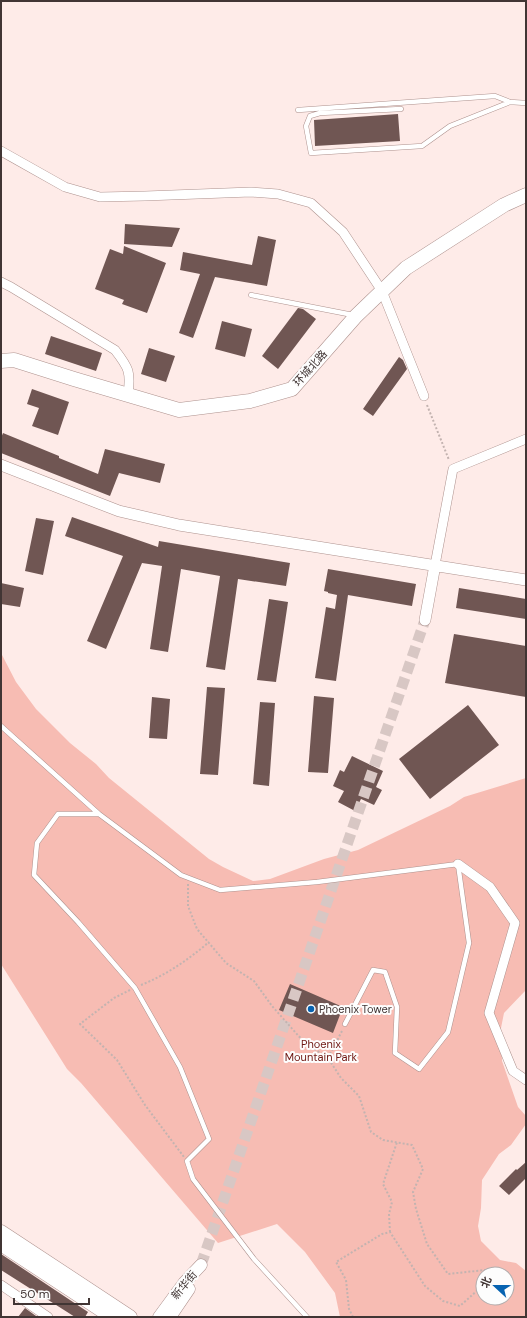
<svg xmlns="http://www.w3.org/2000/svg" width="527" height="1318" viewBox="0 0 527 1318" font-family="'DM Sans','Noto Sans SC',sans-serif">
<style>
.green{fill:#f7bcb3;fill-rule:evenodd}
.building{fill:#705653}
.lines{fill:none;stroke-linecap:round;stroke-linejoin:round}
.tertiary-tunnel{stroke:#d8c7c4;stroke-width:11;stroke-dasharray:11 5.5;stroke-linecap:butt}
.service-casing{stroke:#ae928e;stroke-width:5.5}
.minor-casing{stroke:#ae928e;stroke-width:10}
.tertiary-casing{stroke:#ae928e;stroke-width:12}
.secondary-casing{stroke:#ae928e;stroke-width:13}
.primary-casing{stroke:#ae928e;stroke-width:15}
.path{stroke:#c3b3b0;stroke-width:2;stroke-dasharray:2 2;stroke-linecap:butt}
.service{stroke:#fff;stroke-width:4.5}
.minor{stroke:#fff;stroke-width:9}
.tertiary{stroke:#fff;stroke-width:11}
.secondary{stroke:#fff;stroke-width:12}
.primary{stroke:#fff;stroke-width:14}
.poi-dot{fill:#0763b1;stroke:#fdfdfd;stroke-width:1.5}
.labels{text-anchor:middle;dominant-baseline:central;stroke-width:4;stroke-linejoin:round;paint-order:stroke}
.street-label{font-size:11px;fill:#413534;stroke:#fdfdfd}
.poi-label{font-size:11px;fill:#413534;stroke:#fdfdfd;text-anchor:start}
.park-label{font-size:11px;fill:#6f1712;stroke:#fdfdfd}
</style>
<rect width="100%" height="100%" fill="#feebe8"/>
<path class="green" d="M1,653L16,682L36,709L70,743L96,764L109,778L209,859L223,867L253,881L270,879L324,859L358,850L450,806L464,797L526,778V990L504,1013L501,1028L502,1061L518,1107L526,1116V1124L511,1145L499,1154L482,1180L481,1208L478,1226L481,1241L500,1260L516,1263L526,1271V1317H340L335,1293L305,1252L277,1224L218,1243L81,1083L67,1069L1,964ZM483,1274H507V1298H483Z"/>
<path class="building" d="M398,114L400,141L315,146L314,120Z
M125,224L180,228L172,247L124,244Z
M258,236L276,240L267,286L215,277L193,338L179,333L200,274L180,270L183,252L252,265Z
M124,246L166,263L147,313L122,304L124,300L95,289L110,249L123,254Z
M298,308L303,309L316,319L278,369L262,356Z
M222,321L252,329L245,357L215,349Z
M51,336L102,353L96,371L45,354Z
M149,348L175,356L166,382L141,374Z
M399,357L403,360L407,369L373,416L363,409Z
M32,389L69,402L58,435L32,426L39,408L27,404Z
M3,433L59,456V458L98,474L105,449L165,464L160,483L119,473L110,496L1,453V438Z
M72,517L158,547L159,541L290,563L286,586L238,579L225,670L206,667L220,576L181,569L168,652L150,649L162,566L142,563L106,649L87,641L123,556L65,536Z
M36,518L54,521L43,575L25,571Z
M328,569L416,584L412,606L348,595L336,681L315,678L326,607L335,609L337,595L328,593V592L324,591Z
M1,583L24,588L20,607L1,604Z
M459,588L526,599V619L456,608Z
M269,599L288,602L276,682L257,680Z
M454,634L526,646V697L445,683Z
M207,687L225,688L218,775L200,774Z
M314,696L334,698L328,773L308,772Z
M152,697L170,699L167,739L149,738Z
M260,702L275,703L269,786L253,784Z
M468,705L499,745L430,799L399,759Z
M352,756L383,771L376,787L382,790L374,805L361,799L355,811L338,802L344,791L333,786L340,770L344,772Z
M290,984L343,1007L333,1033L279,1010Z
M526,1162V1178L509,1195L499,1186L516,1169L517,1170Z
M1,1254L88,1312L85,1317H75L1,1270Z
M25,1308L36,1316L37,1317H18Z"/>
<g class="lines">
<path class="tertiary-tunnel" d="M201,1265L425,620"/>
<g class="service-casing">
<path id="service" d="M401,109L320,113L310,116L306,126L311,153L422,146L450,126L510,102L526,103
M298,110L495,96L510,102
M251,295L353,315
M1,726L99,814H58L37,843L34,875L78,922L135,988L180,1067L209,1139L187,1161L193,1179L254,1259L307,1317
M99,814L181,875L220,890L317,882L458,864L469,943L448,1032L419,1069L395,1053L397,1007L385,972L373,970L345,1024"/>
</g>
<g class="minor-casing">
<path id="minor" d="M1,151L65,187L100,197L145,196L251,192L278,194L311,203L343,232L382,291L424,396
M1,282L11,287L115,350C129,368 131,372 128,395
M435,565L453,469L526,439
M458,864L490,887L515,923L489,1013L513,1071L526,1080
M1,1285L48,1317"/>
</g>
<g class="tertiary-casing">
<path id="tertiary" d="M1,465L119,511L179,525L526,580
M425,620L435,565"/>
</g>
<g class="secondary-casing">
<path id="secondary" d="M159,1317L184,1283L201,1265
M170,1317L189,1289"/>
</g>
<g class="primary-casing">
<path id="primary" d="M1,361L14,360L74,379L179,410L250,401L292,389L356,316L406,268L504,205L526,195
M1,1232L130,1317
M1,1244L112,1317"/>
</g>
<path class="path" d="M427,405L449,460
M188,884V906L197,929L226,963L254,981L272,1006L304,1042L328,1058
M141,985C166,975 188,960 209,942
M130,990L114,998L80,1024L117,1060L145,1105L184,1157
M342,1031L328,1058L341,1078L359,1096L371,1132L383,1140L412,1145L423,1169L413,1192L416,1209L427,1244L448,1274L485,1270L484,1274
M390,1232L389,1214L392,1202L383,1184L397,1142
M353,1317L349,1309L346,1280L336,1262L382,1234L390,1232L425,1286L443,1301L460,1306L480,1288L483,1278"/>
<use href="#service" class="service"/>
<use href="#minor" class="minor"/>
<use href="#tertiary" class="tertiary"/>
<use href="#secondary" class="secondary"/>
<use href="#primary" class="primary"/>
</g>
<circle class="poi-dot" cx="311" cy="1009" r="4"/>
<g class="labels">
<g class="street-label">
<text transform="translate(310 368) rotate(-48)">环城北路</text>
<text transform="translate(184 1285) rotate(-50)">新华街</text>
</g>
<g class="poi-label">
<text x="319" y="1009">Phoenix Tower</text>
</g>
<g class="park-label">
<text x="321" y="1044">Phoenix<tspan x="321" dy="13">Mountain Park</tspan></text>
</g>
</g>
<rect width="527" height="1318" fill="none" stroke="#413534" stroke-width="4"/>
<g transform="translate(495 1286) rotate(292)"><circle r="19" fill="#fdfdfd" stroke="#b2adad"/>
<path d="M0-3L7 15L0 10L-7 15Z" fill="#0763b1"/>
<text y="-6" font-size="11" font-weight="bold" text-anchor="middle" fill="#413534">北</text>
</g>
<path d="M14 1298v6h75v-6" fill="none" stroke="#413534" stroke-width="2"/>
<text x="20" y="1298" font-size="12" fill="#413534" stroke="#fdfdfd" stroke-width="3" paint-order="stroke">50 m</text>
</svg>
